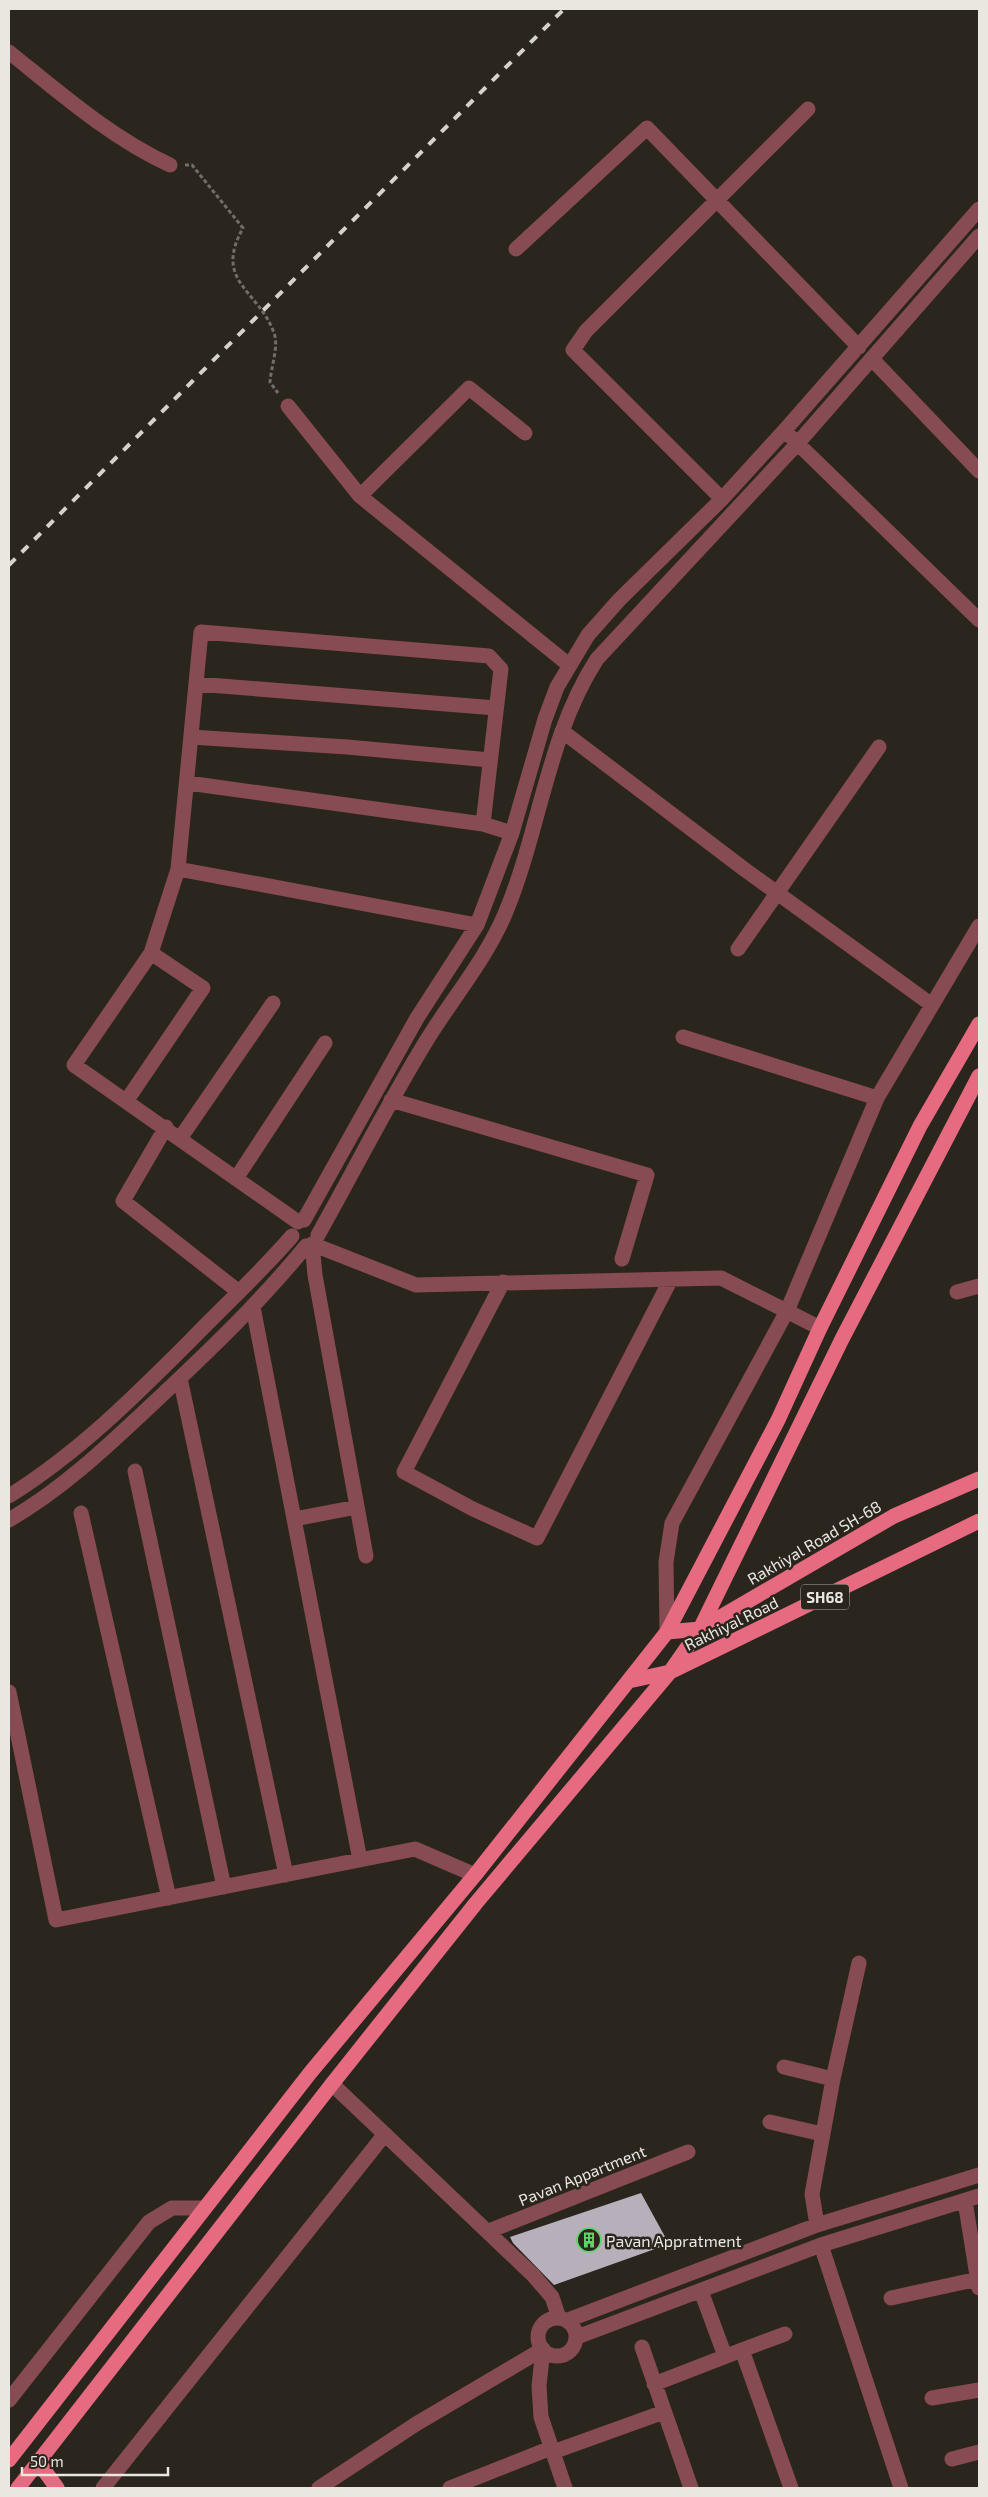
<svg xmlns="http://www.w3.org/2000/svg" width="988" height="2497" viewBox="0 0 988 2497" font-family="'Exo 2',sans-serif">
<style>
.building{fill:#b7b0bb}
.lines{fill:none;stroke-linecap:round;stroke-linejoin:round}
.path{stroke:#726e66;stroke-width:3;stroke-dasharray:4 2.5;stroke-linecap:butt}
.minor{stroke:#874b54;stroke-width:15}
.major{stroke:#e66a80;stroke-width:15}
.rail{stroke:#d5d2cb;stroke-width:4;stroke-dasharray:9 9;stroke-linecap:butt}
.labels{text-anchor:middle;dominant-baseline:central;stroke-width:5;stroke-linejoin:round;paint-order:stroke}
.shield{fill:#2b261d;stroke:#b1ada6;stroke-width:1}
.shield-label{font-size:15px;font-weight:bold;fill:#eae7e1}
.street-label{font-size:16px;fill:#eae7e1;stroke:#2b261d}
.poi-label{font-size:16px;fill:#eae7e1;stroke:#2b261d;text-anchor:start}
</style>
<rect width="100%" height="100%" fill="#2b261d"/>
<path class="building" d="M641,2193L669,2244L554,2285L513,2243L510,2237Z"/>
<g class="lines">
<path class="path" d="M185,165H192L243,228C213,282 258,289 274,333C279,346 271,367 270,382L278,393"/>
<path class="minor" d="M9,52C60,93 110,137 170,165
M516,249L647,128L859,347
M872,359L979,471
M288,406L360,496
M525,433L469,388L360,496L569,665
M791,437L979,620
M722,499L573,350L586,331L808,109
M196,684L496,708
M562,731L744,869L932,1005
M191,737L347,747L490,760
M188,783L483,824L512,833
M477,925L178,869L201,632L489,656L501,669L483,824
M738,949L879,747
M151,953L178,869
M683,1037L877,1098
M127,1100L203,988L151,953L74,1065L298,1222
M391,1100L647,1175L622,1259
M166,1127L123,1201L239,1292
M181,1137L273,1003
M237,1177L325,1043
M304,1220L417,1018L477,925L512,833L545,719L557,687L588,635L619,600L722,499L784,431L979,209
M318,1235C354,1171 387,1105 425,1043C451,1000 485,961 505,914C540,831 547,736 597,659L797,444L979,236
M503,1282L404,1472L473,1509L537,1538L671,1279
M957,1292L979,1286
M253,1307L360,1860
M180,1378L286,1875
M135,1471L224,1887
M9,1496C78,1453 134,1397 191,1340C225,1305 261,1272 292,1236
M81,1513L169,1898
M294,1519L357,1507
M9,1520C66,1487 113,1441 161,1396C212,1348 262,1300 306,1246
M366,1556L315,1275L312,1244L416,1285L721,1278L820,1328
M667,1632L666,1562L672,1523L787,1311L877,1098L979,926
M9,1692L56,1920L415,1849L475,1875
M784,2067L833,2079
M332,2084L533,2275L552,2297L559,2318
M770,2122L822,2134
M965,2201L979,2288
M817,2225L812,2194L833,2079L859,1963
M489,2231L688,2152
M821,2245L901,2488
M701,2291L725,2356
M891,2298L978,2279
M538 2337a19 19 0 1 1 38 0a19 19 0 1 1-38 0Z
M568,2320L817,2225L979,2175
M577,2337L821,2245L979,2196
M642,2347L691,2488
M543,2349L539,2386L541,2417L565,2488
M742,2350L785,2334
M654,2384L742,2350L791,2488
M932,2398L979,2390
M9,2400L149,2222L172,2208H205
M553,2452L664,2412
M952,2459L979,2452
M103,2488L385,2134
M319,2488L416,2424L543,2349
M450,2488L551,2448"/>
<path class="major" d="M667,1632L700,1629L894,1516L979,1479
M629,1681L670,1672L979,1521
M9,2460L310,2073L475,1875L667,1632L778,1420L820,1328L920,1126L979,1024
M39,2463L57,2488
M18,2488L332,2084L476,1903L670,1672L700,1629L842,1339L979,1076"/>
<path class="rail" d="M9,565L564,9"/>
</g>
<defs>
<g id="building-ring" transform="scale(1.25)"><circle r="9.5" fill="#2b261d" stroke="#5cd56d" stroke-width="1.5"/><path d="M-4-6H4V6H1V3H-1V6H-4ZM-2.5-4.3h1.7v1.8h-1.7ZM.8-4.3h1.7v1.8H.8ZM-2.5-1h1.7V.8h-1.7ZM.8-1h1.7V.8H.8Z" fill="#5cd56d"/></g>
</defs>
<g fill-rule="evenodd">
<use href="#building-ring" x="589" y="2240"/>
</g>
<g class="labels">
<rect class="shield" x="801" y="1584.5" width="48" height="25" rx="4"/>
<g class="shield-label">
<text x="825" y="1597">SH68</text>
</g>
<g class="street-label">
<text transform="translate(814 1542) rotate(-30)">Rakhiyal Road SH-68</text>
<text transform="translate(731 1623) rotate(-26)">Rakhiyal Road</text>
<text transform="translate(582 2175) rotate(-22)">Pavan Appartment</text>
</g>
<g class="poi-label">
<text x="606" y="2240">Pavan Appratment</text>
</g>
</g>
<rect width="988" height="2497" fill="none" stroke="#eae7e1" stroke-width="20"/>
<path d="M22 2467v8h146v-8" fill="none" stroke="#eae7e1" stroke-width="2.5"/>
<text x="30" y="2467" font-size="15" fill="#eae7e1" stroke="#2b261d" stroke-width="4" paint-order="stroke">50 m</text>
</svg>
